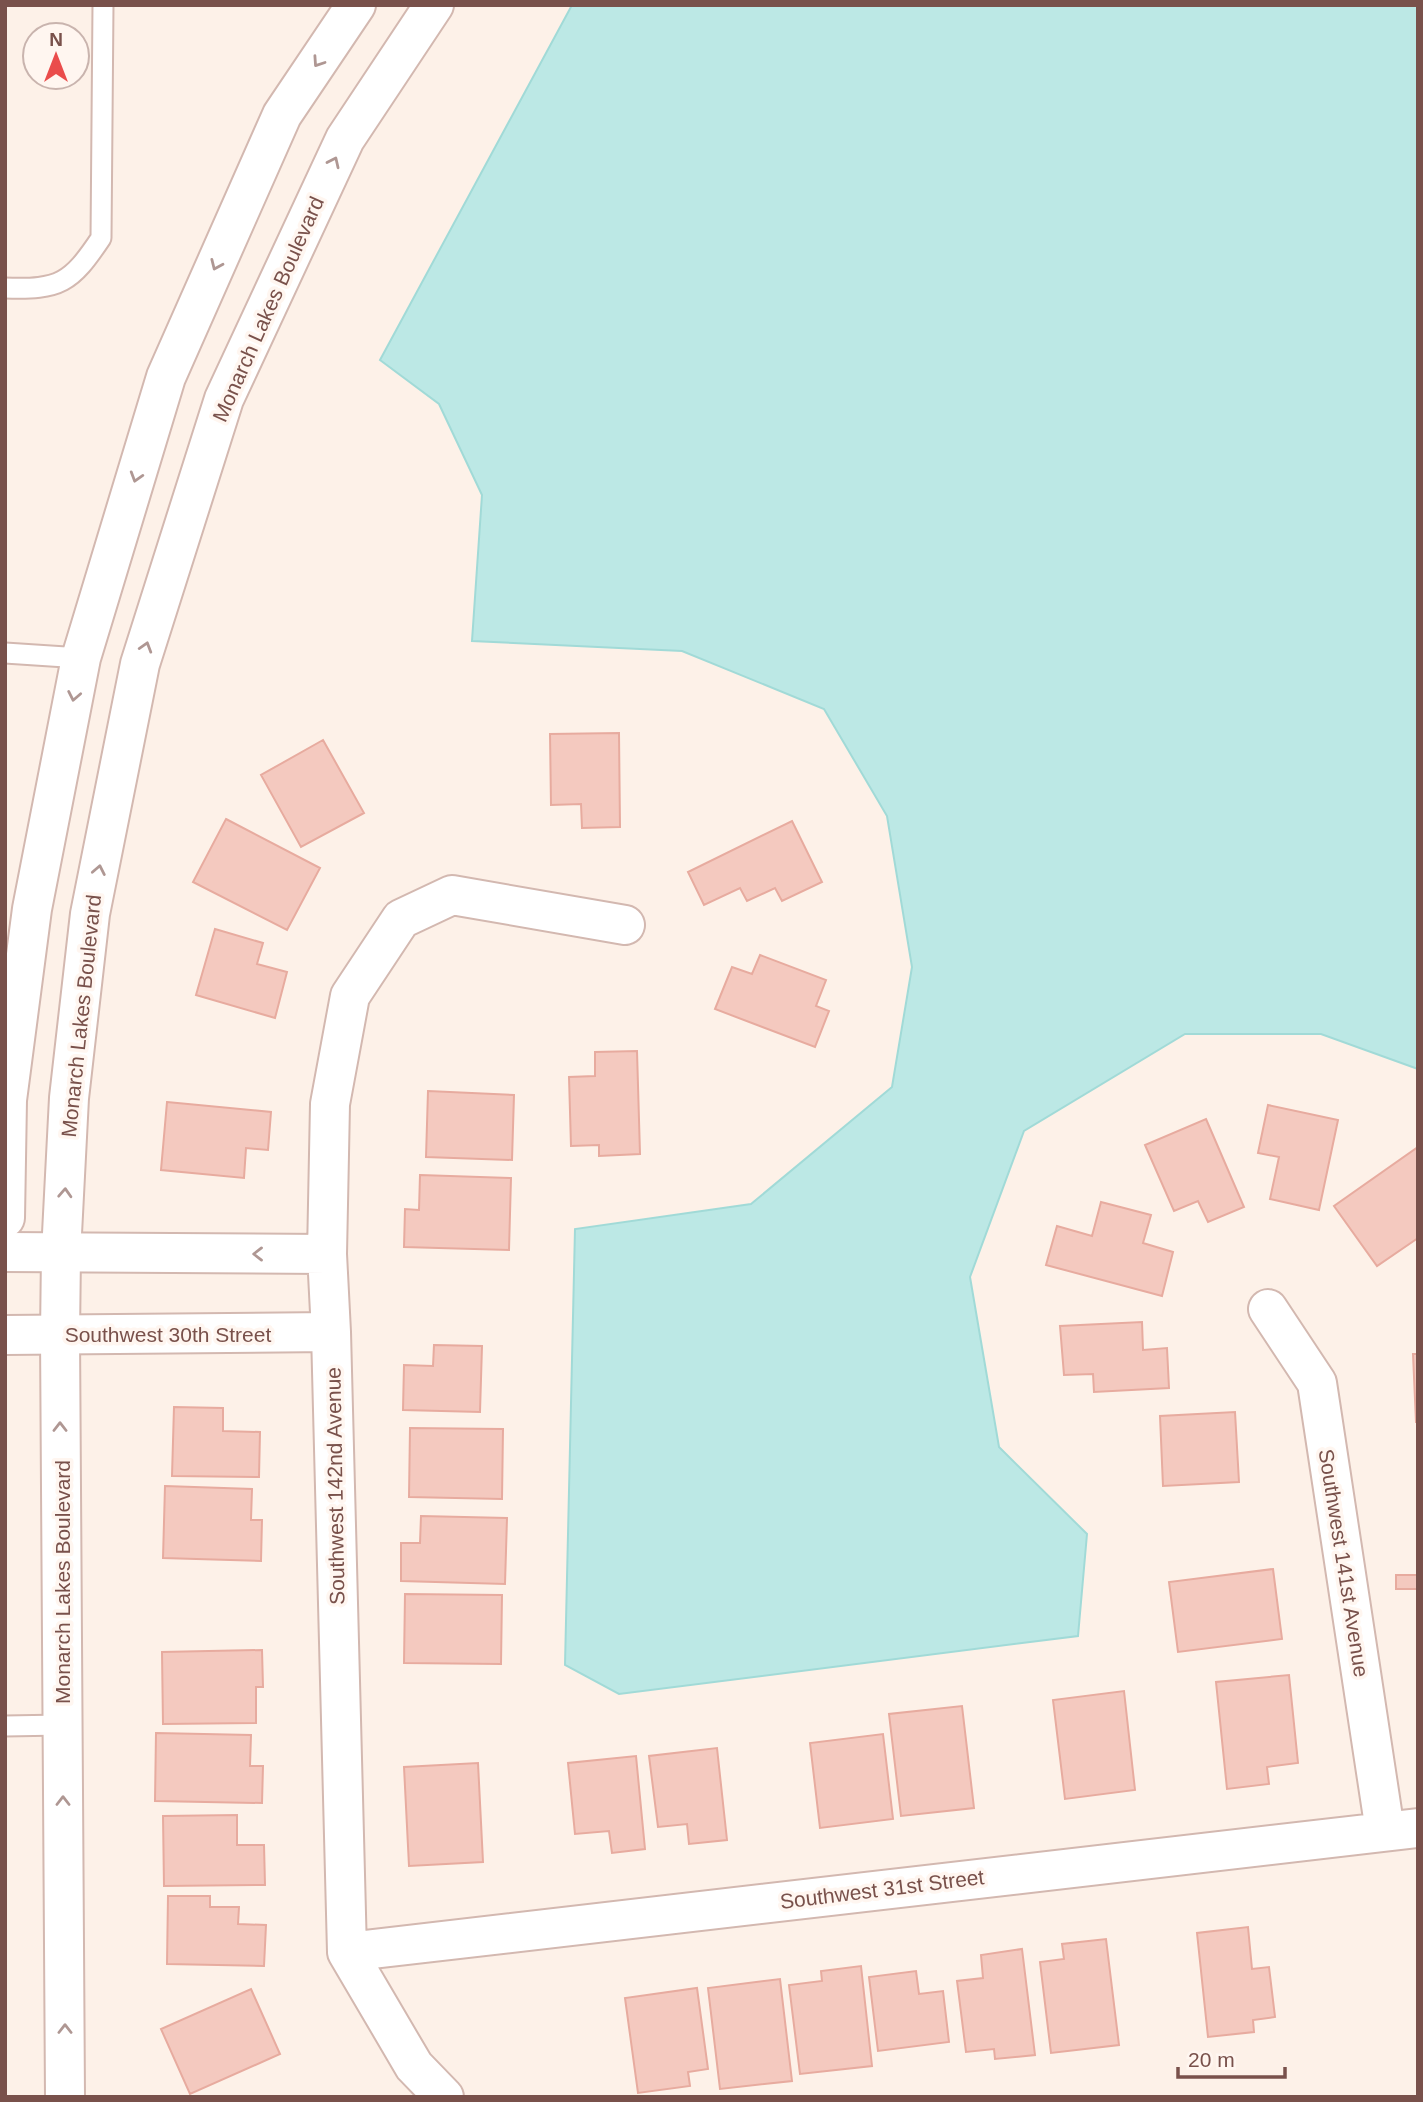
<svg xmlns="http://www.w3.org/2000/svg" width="1423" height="2102" viewBox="0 0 1423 2102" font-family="Helvetica,sans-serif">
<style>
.water{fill:#bce8e5;stroke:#a1dad7;stroke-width:2}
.building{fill:#f4c9bf;stroke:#e7ab9f;stroke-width:2}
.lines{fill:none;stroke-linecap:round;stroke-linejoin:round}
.service-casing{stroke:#d3b8b0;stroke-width:23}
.minor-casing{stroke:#d3b8b0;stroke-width:42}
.tertiary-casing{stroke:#d3b8b0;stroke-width:42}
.service{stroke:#fff;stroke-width:19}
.minor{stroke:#fff;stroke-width:38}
.tertiary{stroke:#fff;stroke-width:38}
.oneway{stroke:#af9793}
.labels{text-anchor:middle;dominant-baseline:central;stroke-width:7;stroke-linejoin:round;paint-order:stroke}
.street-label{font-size:21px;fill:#79514b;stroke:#fff6f0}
</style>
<rect width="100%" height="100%" fill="#fdf1e8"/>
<path class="water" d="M572,5H1418V1069L1321,1034H1185L1024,1131L970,1277L999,1447L1087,1534L1078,1636L619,1694L565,1665L575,1229L751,1204L892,1087L912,967L887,816L824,709L682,651L472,641L482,495L439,404L380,360Z"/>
<path class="building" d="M619,733L620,827L582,828L581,804L551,805L550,734Z
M323,740L364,813L301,847L261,775Z
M226,819L320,868L287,930L193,882Z
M792,821L822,882L782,901L775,888L747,901L740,888L704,905L688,872Z
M215,929L263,943L257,964L287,972L275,1018L196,995Z
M760,955L826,980L816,1006L829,1011L815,1047L715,1009L732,967L752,974Z
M637,1051L640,1154L599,1156V1145L571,1146L569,1077L595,1076V1052Z
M428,1091L514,1095L512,1160L426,1157Z
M167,1102L271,1112L268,1150L246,1148L244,1178L161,1170Z
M1268,1105L1338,1120L1319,1210L1270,1199L1279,1157L1258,1153Z
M1206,1119L1244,1207L1208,1222L1198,1201L1174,1211L1145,1145Z
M1418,1147V1238L1377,1266L1334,1206Z
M420,1175L511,1178L509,1250L404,1247L405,1209L419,1210Z
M1101,1202L1151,1215L1143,1243L1173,1252L1162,1296L1046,1265L1057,1226L1092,1236Z
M1142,1322L1143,1350L1167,1348L1169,1388L1094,1392L1093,1374L1064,1375L1060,1326Z
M434,1345L482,1346L480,1412L403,1410L404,1365L433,1366Z
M1413,1354H1418V1422H1416Z
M174,1407L223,1408V1431L260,1432L259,1477L172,1476Z
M1235,1412L1239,1482L1163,1486L1160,1416Z
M410,1428L503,1429L502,1499L409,1497Z
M165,1486L252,1489L251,1520H262L261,1561L163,1558Z
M421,1516L507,1518L505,1584L401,1581V1543H420Z
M1273,1569L1282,1639L1178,1652L1169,1582Z
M1396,1575H1418V1589H1396Z
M405,1594L502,1595L501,1664L404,1663Z
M262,1650L263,1687H256V1723L163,1724L162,1652Z
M1289,1675L1298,1763L1267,1767L1269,1784L1227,1789L1216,1682Z
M1124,1691L1135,1790L1065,1799L1053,1700Z
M962,1706L974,1808L901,1816L889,1714Z
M156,1733L251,1735L250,1766H263L262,1803L155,1801Z
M883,1734L893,1819L820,1828L810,1743Z
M717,1748L727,1840L689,1844L687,1824L658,1827L649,1756Z
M636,1756L645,1849L612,1853L609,1831L575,1834L568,1763Z
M478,1763L483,1862L409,1866L404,1767Z
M237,1815V1845H264L265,1885L164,1886L163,1816Z
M168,1896H210V1907H239L238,1924L266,1925L264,1966L167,1964Z
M1248,1927L1252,1969L1269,1967L1275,2017L1253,2020L1254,2032L1208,2037L1197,1933Z
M1106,1939L1119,2045L1051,2053L1040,1962L1064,1959L1062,1944Z
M1022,1949L1035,2055L995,2059L994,2049L966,2052L957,1981L983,1978L981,1955Z
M861,1966L872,2066L800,2074L789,1985L822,1981L821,1971Z
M916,1971L919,1994L943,1991L949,2042L878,2051L869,1977Z
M780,1979L792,2081L720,2089L708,1988Z
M697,1988L708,2069L688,2072L690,2086L638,2093L625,1998Z
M251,1989L280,2054L190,2094L161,2029Z"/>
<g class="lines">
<g class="service-casing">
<path id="service" d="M5,288C60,290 71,283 101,238L103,5
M5,653L81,658
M5,1726L62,1725"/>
</g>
<g class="minor-casing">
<path id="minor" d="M5,1252L327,1254
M1268,1309L1317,1383L1385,1831
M5,1335L331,1332
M347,1952L1418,1828
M444,2097L414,2066L347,1952L331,1332L327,1254L330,1104L350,996L401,919L452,895L625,925"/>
</g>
<g class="tertiary-casing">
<path id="tertiary" d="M5,1218L7,1100L32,909L81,658L166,377L282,115L356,5
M65,2097L60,1335L61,1253L69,1098L90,914L140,664L224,399L345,139L434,5"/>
</g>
<use href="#service" class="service"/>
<use href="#minor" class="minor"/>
<use href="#tertiary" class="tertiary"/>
</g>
<defs><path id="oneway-chevron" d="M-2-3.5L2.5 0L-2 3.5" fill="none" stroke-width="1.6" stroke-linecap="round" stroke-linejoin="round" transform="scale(1.75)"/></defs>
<g class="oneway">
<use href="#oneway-chevron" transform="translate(318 62) rotate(124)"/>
<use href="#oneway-chevron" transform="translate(334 162) rotate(-65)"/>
<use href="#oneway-chevron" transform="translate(216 265) rotate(114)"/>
<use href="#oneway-chevron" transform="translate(136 477) rotate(107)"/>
<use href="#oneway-chevron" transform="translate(146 647) rotate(-73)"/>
<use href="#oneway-chevron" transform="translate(74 696) rotate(101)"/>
<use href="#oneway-chevron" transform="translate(99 870) rotate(-79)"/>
<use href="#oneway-chevron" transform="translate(65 1193) rotate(-87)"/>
<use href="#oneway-chevron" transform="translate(258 1254) rotate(-180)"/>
<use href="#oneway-chevron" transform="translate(60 1427) rotate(-90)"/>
<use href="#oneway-chevron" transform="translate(63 1801) rotate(-90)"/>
<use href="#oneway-chevron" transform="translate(65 2029) rotate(-90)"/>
</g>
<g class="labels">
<g class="street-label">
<text transform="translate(268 309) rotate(-66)">Monarch Lakes Boulevard</text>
<text transform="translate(81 1016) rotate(-84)">Monarch Lakes Boulevard</text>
<text x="168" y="1334">Southwest 30th Street</text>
<text transform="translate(335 1486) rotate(-91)">Southwest 142nd Avenue</text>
<text transform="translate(1344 1563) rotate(81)">Southwest 141st Avenue</text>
<text transform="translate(62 1582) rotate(-90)">Monarch Lakes Boulevard</text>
<text transform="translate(882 1889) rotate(-7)">Southwest 31st Street</text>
</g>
</g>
<rect width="1423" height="2102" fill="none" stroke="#79514b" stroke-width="14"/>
<g transform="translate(56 56)"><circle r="33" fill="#fff6f0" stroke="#c9b4ae" stroke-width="2"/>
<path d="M0-5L12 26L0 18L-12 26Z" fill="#ea4c4b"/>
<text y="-10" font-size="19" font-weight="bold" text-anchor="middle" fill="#79514b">N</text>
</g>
<path d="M1178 2067v10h107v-10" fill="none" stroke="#79514b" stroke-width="3.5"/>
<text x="1188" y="2067" font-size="21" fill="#79514b" stroke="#fff6f0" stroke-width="5" paint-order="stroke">20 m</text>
</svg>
